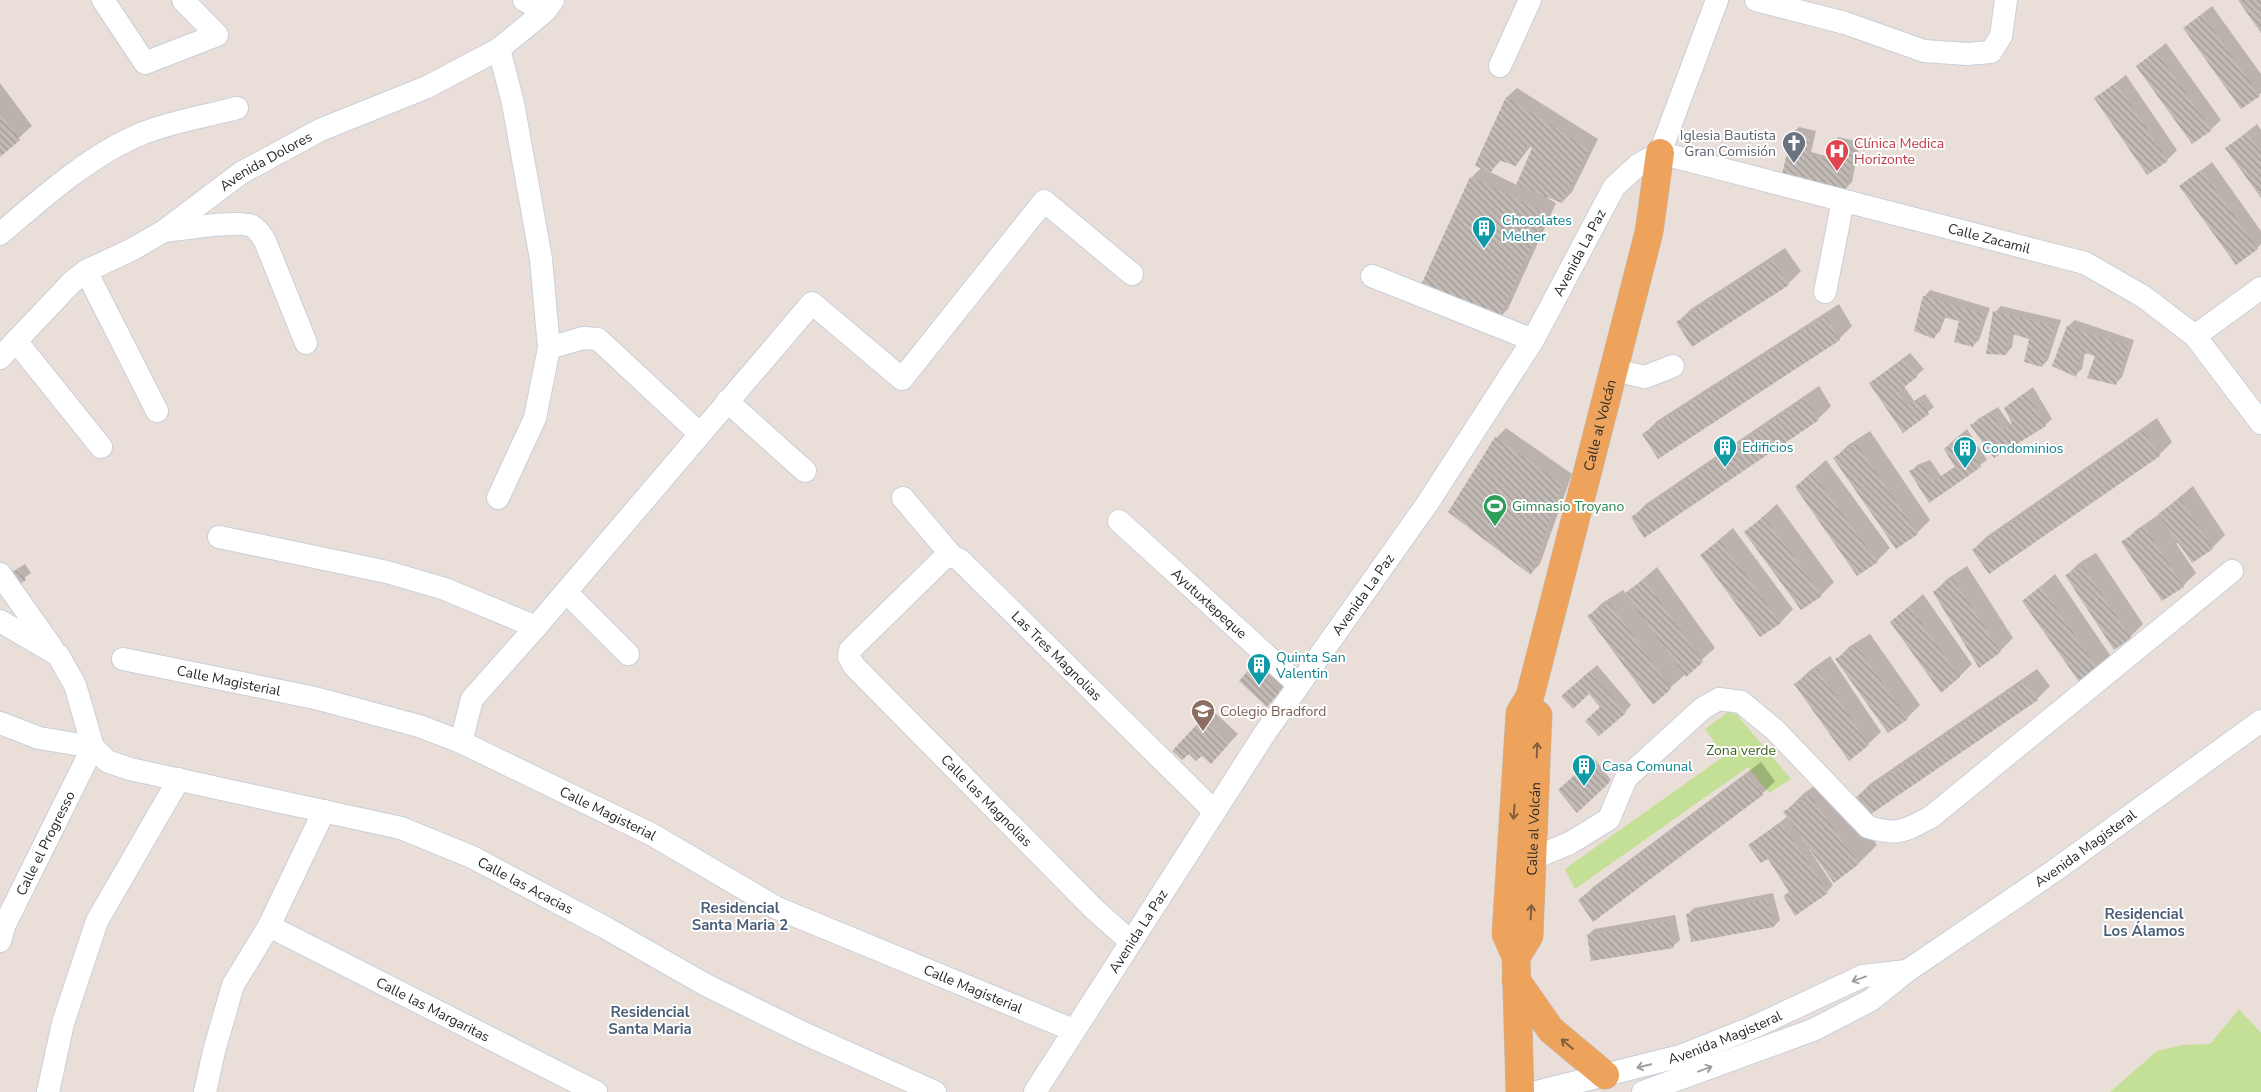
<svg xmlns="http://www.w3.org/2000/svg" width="2261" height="1092" viewBox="0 0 2261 1092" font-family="'Nunito Sans',sans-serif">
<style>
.park{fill:#c4e096}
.shadow{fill:#0003;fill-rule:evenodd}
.building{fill:url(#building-back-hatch)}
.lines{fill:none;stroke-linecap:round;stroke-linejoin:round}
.minor-casing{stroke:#c8d0da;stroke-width:24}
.major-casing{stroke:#bebebe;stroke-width:29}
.minor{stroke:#fff;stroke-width:22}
.major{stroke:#eda35c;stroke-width:28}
.oneway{stroke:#815f3f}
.oneway2{stroke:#9e9e9e}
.labels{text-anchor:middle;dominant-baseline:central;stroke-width:4;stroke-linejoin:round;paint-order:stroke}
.worship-label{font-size:14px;fill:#5b616d;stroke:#fff;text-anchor:end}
.health-label{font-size:14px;fill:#be3a42;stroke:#fff;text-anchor:start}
.street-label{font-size:14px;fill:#282828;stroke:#fff}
.culture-label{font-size:14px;fill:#0d838f;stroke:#fff;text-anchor:start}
.leisure-label{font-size:14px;fill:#27864d;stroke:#fff;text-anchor:start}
.education-label{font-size:14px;fill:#785e54;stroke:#fff;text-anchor:start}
.park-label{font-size:14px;fill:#3d621b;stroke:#fff}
.neighbourhood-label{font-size:15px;font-weight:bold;fill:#4a5e77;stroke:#fff}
</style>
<defs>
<pattern id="building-back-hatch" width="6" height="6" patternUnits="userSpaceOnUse" patternTransform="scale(1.25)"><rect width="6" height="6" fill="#c2bab5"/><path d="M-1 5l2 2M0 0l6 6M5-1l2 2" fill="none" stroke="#9e9793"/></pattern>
</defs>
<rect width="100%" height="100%" fill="#eaded9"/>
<path class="park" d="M1732,709L1791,779L1769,793L1748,767L1575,889L1565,869L1724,756L1705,729Z
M2239,1009L2261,1033V1092H2110L2157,1051L2182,1045L2210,1044Z"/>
<path class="shadow" d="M2212,6L2261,74V93L2242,107L2185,28Z
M2166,43L2221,120L2211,129L2138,66Z
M2126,75L2177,150L2167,160L2096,98Z
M0,83L32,126L0,155Z
M1517,88L1598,139L1572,192L1562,202L1548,196L1547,198L1556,203L1508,309L1498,319L1471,178L1482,167L1477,164L1507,97ZM1531,146L1533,148L1517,185L1490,172L1501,160L1516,165Z
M2257,124L2261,130V196L2227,148Z
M1799,127L1816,131L1811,152L1830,157L1832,144L1838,137L1860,142L1852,182L1846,188L1822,184L1793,133Z
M2212,162L2261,231V244L2257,248L2181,186Z
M1785,248L1801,271L1788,284L1693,345L1678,322L1691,309Z
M1930,290L1990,308L1979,340L1972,346L1960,321L1946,316L1940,331L1933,338L1924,297Z
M1839,304L1852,326L1839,339L1644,434L1657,421Z
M2001,306L2061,320L2048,360L2042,366L2031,338L2014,333L2012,347L2006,354L1995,312Z
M2075,320L2134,340L2122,377L2115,384L2096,355L2085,352L2082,369L2075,375L2068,326Z
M1910,353L1924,369L1904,386L1914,401L1925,394L1934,407L1904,431L1870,383Z
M1819,386L1831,406L1818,419L1633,517L1646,504Z
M2033,387L2052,419L2045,425L1994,456L1972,425L1978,419L1998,407L2010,424L2013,422L2005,408Z
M2157,418L2172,442L2159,455L1973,550L1986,537Z
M1506,428L1572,474L1540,564L1531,573L1449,512L1496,438Z
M1967,429L1987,460L1929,502L1911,472L1917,465L1930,460L1941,476L1956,466L1952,442Z
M1870,431L1930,520L1917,533L1896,547L1835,458L1848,445Z
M1826,460L1890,548L1877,561L1810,474Z
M2193,486L2225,535L2212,548L2176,543L2196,573L2183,586L2123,543L2136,530L2158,515Z
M1777,504L1834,582L1821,595L1746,532Z
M1733,528L1793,609L1781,622L1761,636L1701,555Z
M2096,553L2143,624L2130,637L2066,576L2079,563Z
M25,564L31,573L11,587L12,572Z
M1967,566L2013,638L2000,651L1934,592L1947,579Z
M1657,567L1715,648L1653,703L1589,616L1602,603L1623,590L1626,594Z
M2055,574L2110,655L2097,668L2024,601Z
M1923,594L1972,664L1959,677L1892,622Z
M1870,634L1920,705L1907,718L1837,659L1850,646Z
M1830,656L1881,732L1868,744L1796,684L1809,671Z
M1259,661L1285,685L1267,705L1253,667Z
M1597,665L1631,705L1625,712L1602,706L1590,692L1569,690Z
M2037,669L2050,686L2037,699L1869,815L1857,797L1870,784Z
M1212,710L1238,734L1220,753L1202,754L1174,750Z
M1594,758L1611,780L1577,811L1560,790Z
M1761,762L1775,781L1762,794L1593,920L1580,900L1593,887Z
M1829,776L1877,845L1858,864L1811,848L1809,849L1833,885L1827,892L1784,896L1790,891L1769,857L1750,845L1788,816L1785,812L1804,793Z
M1773,893L1780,920L1774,926L1688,914L1694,908Z
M1675,915L1680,940L1673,946L1588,935L1594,929Z"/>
<path class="building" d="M2238,0H2261V33Z
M2202,14L2260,96L2241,109L2183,28Z
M2156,51L2212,130L2192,144L2136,66Z
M2116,83L2168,161L2147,175L2094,98Z
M1506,97L1589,149L1562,203L1516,185L1532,148L1528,145L1516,166L1498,160L1490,174L1475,165Z
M0,113L20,140L0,157Z
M1792,133L1810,137L1806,154L1828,159L1831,143L1854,148L1846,190L1782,174Z
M2247,133L2261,153V198L2225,148Z
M2201,170L2258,249L2236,265L2179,186Z
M1470,177L1547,213L1498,320L1421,285Z
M1772,260L1789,285L1692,347L1676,322Z
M1923,296L1984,314L1973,347L1954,342L1959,321L1943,317L1934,339L1914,331Z
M1993,311L2055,326L2042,367L2024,362L2029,339L2009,333L2006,355L1986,354Z
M1826,316L1840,340L1658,459L1642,434Z
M2067,326L2129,346L2116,385L2087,378L2095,356L2081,352L2076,377L2052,366Z
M1904,359L1918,376L1898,392L1907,406L1918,399L1929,414L1903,433L1869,383Z
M2026,392L2046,426L1994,458L1970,425L1992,413L2003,430L2012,423L2004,408Z
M1806,398L1819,420L1644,538L1631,517Z
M2143,430L2160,456L1989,574L1972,550Z
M1961,434L1981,467L1929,503L1909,471L1923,465L1934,481L1947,473L1955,467L1944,449Z
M1495,437L1562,484L1531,575L1448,512Z
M1856,443L1918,534L1896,549L1833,458Z
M1812,472L1878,562L1857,576L1795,487Z
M2180,498L2213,549L2192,563L2158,514Z
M1764,516L1822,596L1801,610L1744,532Z
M2144,526L2184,587L2162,601L2121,542Z
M1720,540L1781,623L1760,637L1700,555Z
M2083,566L2131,638L2114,650L2065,575Z
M19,569L26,580L11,589L4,578Z
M1953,578L2001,652L1979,668L1933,592Z
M1644,579L1703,662L1686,677L1625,593Z
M2041,586L2098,669L2080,683L2022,601Z
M1609,602L1671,689L1653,705L1587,616Z
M1909,606L1960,677L1941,693L1890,622Z
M1857,646L1908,719L1888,733L1835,659Z
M1252,666L1280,692L1267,707L1239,681Z
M1817,668L1869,745L1849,761L1794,684Z
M1590,671L1626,713L1599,736L1585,721L1600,707L1589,694L1573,709L1561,696Z
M2024,681L2038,700L1868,816L1856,797Z
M1202,719L1229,744L1211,764L1202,756L1196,761L1189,754L1182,760L1172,751Z
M1591,760L1609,783L1577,813L1558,790Z
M1747,774L1763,795L1593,922L1578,900Z
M1809,794L1859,864L1834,883L1783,812Z
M1781,822L1828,893L1795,916L1783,896L1789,892L1768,859L1761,863L1748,845Z
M1767,899L1774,927L1691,942L1686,914Z
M1668,921L1674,948L1591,961L1587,935Z"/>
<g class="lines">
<g class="minor-casing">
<g id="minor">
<path d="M103,0L145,63L217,35L183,0"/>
<path d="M524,0L545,11"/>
<path d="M1756,0L1845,23L1924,51L1967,54L1991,52L2001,36L2006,0"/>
<path d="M1500,66L1530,0"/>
<path id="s1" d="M1660,153L2085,263L2144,297L2195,336L2261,423"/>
<path d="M1660,153L1717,0"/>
<path d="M165,231C181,229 239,220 252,226C258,229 261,235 265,241L306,343"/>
<path d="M0,234C41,199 90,155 141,134C169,122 207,116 237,108"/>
<path d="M86,271L157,411"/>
<path d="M1372,276L1533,340"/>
<path d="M1825,292L1843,201"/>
<path d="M2195,336L2261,288"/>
<path d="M16,341L101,447"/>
<path d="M549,348L583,338L598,339L699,433"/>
<path id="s2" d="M0,358L72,282L86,271L131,250L164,231L241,173L320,130L427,87L499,49L545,11L553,0"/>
<path d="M1614,370L1645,377L1673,366"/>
<path d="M727,401L805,471"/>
<path d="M498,498L535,418L549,348L541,259L513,103L499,49"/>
<path id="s3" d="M903,498L952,556L960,560L1214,811"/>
<path id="s4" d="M1119,521L1299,685"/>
<path d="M219,537L387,572L445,589L536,627"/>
<path id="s5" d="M952,556L944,558L850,650L849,657L854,666L1095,910L1130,941"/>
<path d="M0,574L51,646"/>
<path d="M566,592L628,654"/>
<path id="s6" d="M0,621L58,655L75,685L93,747L107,761L130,769L401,828L472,857L606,928L706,985L801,1032L935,1092"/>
<path id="s7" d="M123,659L315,698L419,726L461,742L651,834L777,908L1073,1030"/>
<path d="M0,723L39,738L93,747"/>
<path d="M461,742L472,699L536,627L812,303L902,379L1044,201L1132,274"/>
<path d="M1534,858L1570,843L1609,819L1626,778L1703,708L1719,699L1741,702L1775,730L1868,827C1899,836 1904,831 1931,817L2232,571"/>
<path id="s8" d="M269,926L596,1092"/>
<path id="s9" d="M0,941L5,924L93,747"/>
<path d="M48,1092L63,1023L97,921L179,779"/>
<path d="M205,1092L214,1051L233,985L269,926L324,811"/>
<path id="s10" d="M1035,1092L1265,733L1427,504L1533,340L1614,187L1638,165L1660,153"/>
<path id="s11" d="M1537,1092L1681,1056L1756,1026L1863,976L1907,971"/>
<path id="s12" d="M1643,1092L1813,1030L1871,1000L1907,971L2054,871L2261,721"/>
</g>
</g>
<g class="major-casing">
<g id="major">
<path id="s13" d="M1516,957L1529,936L1538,715"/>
<path d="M1516,980L1551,1030L1605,1075"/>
<path id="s14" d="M1520,1092L1516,957L1506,934L1520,713L1530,696L1649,232L1660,153"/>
</g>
</g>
<use href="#minor" class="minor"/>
<use href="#major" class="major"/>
</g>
<defs><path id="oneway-shaft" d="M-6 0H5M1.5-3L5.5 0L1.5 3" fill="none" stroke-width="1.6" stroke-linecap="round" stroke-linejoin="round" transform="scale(1.25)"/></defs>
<g class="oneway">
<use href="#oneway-shaft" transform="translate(1537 750) rotate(-88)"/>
<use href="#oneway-shaft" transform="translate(1514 812) rotate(94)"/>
<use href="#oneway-shaft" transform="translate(1531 912) rotate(-87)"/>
<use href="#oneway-shaft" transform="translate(1567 1044) rotate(-140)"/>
</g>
<g class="oneway2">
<use href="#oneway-shaft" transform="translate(1859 979) rotate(160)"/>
<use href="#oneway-shaft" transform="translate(1644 1066) rotate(166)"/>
<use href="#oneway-shaft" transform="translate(1705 1069) rotate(-20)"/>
</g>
<defs>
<g id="church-pin" transform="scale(1.25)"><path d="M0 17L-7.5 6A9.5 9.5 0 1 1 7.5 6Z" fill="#6b7280" stroke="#fff"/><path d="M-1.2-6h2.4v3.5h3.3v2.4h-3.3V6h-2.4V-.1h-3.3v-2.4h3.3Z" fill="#fff"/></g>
<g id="hospital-pin" transform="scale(1.25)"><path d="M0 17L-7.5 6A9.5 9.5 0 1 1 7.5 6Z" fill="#e0444e" stroke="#fff"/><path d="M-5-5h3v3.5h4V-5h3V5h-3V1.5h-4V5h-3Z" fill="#fff"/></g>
<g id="building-pin" transform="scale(1.25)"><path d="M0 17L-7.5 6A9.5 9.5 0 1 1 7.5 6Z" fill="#0f9aa8" stroke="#fff"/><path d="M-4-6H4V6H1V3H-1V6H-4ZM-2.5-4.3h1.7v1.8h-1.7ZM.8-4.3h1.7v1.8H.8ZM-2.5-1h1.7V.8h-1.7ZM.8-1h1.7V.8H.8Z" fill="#fff"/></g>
<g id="stadium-pin" transform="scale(1.25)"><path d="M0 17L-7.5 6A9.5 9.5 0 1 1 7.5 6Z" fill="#2e9e5b" stroke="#fff"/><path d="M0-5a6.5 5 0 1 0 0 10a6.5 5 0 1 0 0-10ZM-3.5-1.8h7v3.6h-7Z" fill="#fff"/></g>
<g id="school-pin" transform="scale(1.25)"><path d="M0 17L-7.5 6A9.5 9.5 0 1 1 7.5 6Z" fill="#8d6e63" stroke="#fff"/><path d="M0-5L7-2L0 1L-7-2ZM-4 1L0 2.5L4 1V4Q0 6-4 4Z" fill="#fff"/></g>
</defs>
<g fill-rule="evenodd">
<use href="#church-pin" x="1794" y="143"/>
<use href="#hospital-pin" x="1837" y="151"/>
<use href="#building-pin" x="1484" y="228"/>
<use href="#building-pin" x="1725" y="447"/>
<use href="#building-pin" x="1965" y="448"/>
<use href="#stadium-pin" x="1495" y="506"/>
<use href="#building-pin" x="1259" y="665"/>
<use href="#school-pin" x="1203" y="711"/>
<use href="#building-pin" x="1584" y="766"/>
</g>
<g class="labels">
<g class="worship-label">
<text x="1776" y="135">Iglesia Bautista<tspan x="1776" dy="16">Gran Comisión</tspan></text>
</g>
<g class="health-label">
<text x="1854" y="143">Clínica Medica<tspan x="1854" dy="16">Horizonte</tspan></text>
</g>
<g class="street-label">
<text stroke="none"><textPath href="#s2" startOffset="334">Avenida Dolores</textPath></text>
<text stroke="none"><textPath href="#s1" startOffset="340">Calle Zacamil</textPath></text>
<text stroke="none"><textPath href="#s10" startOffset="1001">Avenida La Paz</textPath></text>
<text stroke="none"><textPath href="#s14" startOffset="681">Calle al Volcán</textPath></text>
<text stroke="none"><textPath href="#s10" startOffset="596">Avenida La Paz</textPath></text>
<text stroke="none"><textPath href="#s4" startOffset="122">Ayutuxtepeque</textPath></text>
<text stroke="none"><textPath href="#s3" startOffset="221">Las Tres Magnolias</textPath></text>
<text stroke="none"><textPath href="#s7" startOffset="108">Calle Magisterial</textPath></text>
<text stroke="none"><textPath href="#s5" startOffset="346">Calle las Magnolias</textPath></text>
<text stroke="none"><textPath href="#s7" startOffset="512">Calle Magisterial</textPath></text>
<text stroke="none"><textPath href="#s13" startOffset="132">Calle al Volcán</textPath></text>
<text stroke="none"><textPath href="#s9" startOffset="108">Calle el Progresso</textPath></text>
<text stroke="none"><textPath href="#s12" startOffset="509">Avenida Magisteral</textPath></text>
<text stroke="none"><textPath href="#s6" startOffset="625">Calle las Acacias</textPath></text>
<text stroke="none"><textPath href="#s10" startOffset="191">Avenida La Paz</textPath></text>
<text stroke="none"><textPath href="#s7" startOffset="918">Calle Magisterial</textPath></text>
<text stroke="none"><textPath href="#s8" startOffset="184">Calle las Margaritas</textPath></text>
<text stroke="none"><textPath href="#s11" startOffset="196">Avenida Magisteral</textPath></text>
</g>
<g class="culture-label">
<text x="1502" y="220">Chocolates<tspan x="1502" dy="16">Melher</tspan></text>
<text x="1742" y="447">Edificios</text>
<text x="1982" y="448">Condominios</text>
<text x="1276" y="657">Quinta San<tspan x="1276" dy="16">Valentin</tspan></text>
<text x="1602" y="766">Casa Comunal</text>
</g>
<g class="leisure-label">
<text x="1512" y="506">Gimnasio Troyano</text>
</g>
<g class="education-label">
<text x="1220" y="711">Colegio Bradford</text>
</g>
<g class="park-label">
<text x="1741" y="750">Zona verde</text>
</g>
<g class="neighbourhood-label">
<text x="740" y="908">Residencial<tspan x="740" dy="17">Santa Maria 2</tspan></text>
<text x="2144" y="914">Residencial<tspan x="2144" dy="17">Los Álamos</tspan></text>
<text x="650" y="1012">Residencial<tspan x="650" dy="17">Santa Maria</tspan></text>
</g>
</g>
</svg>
